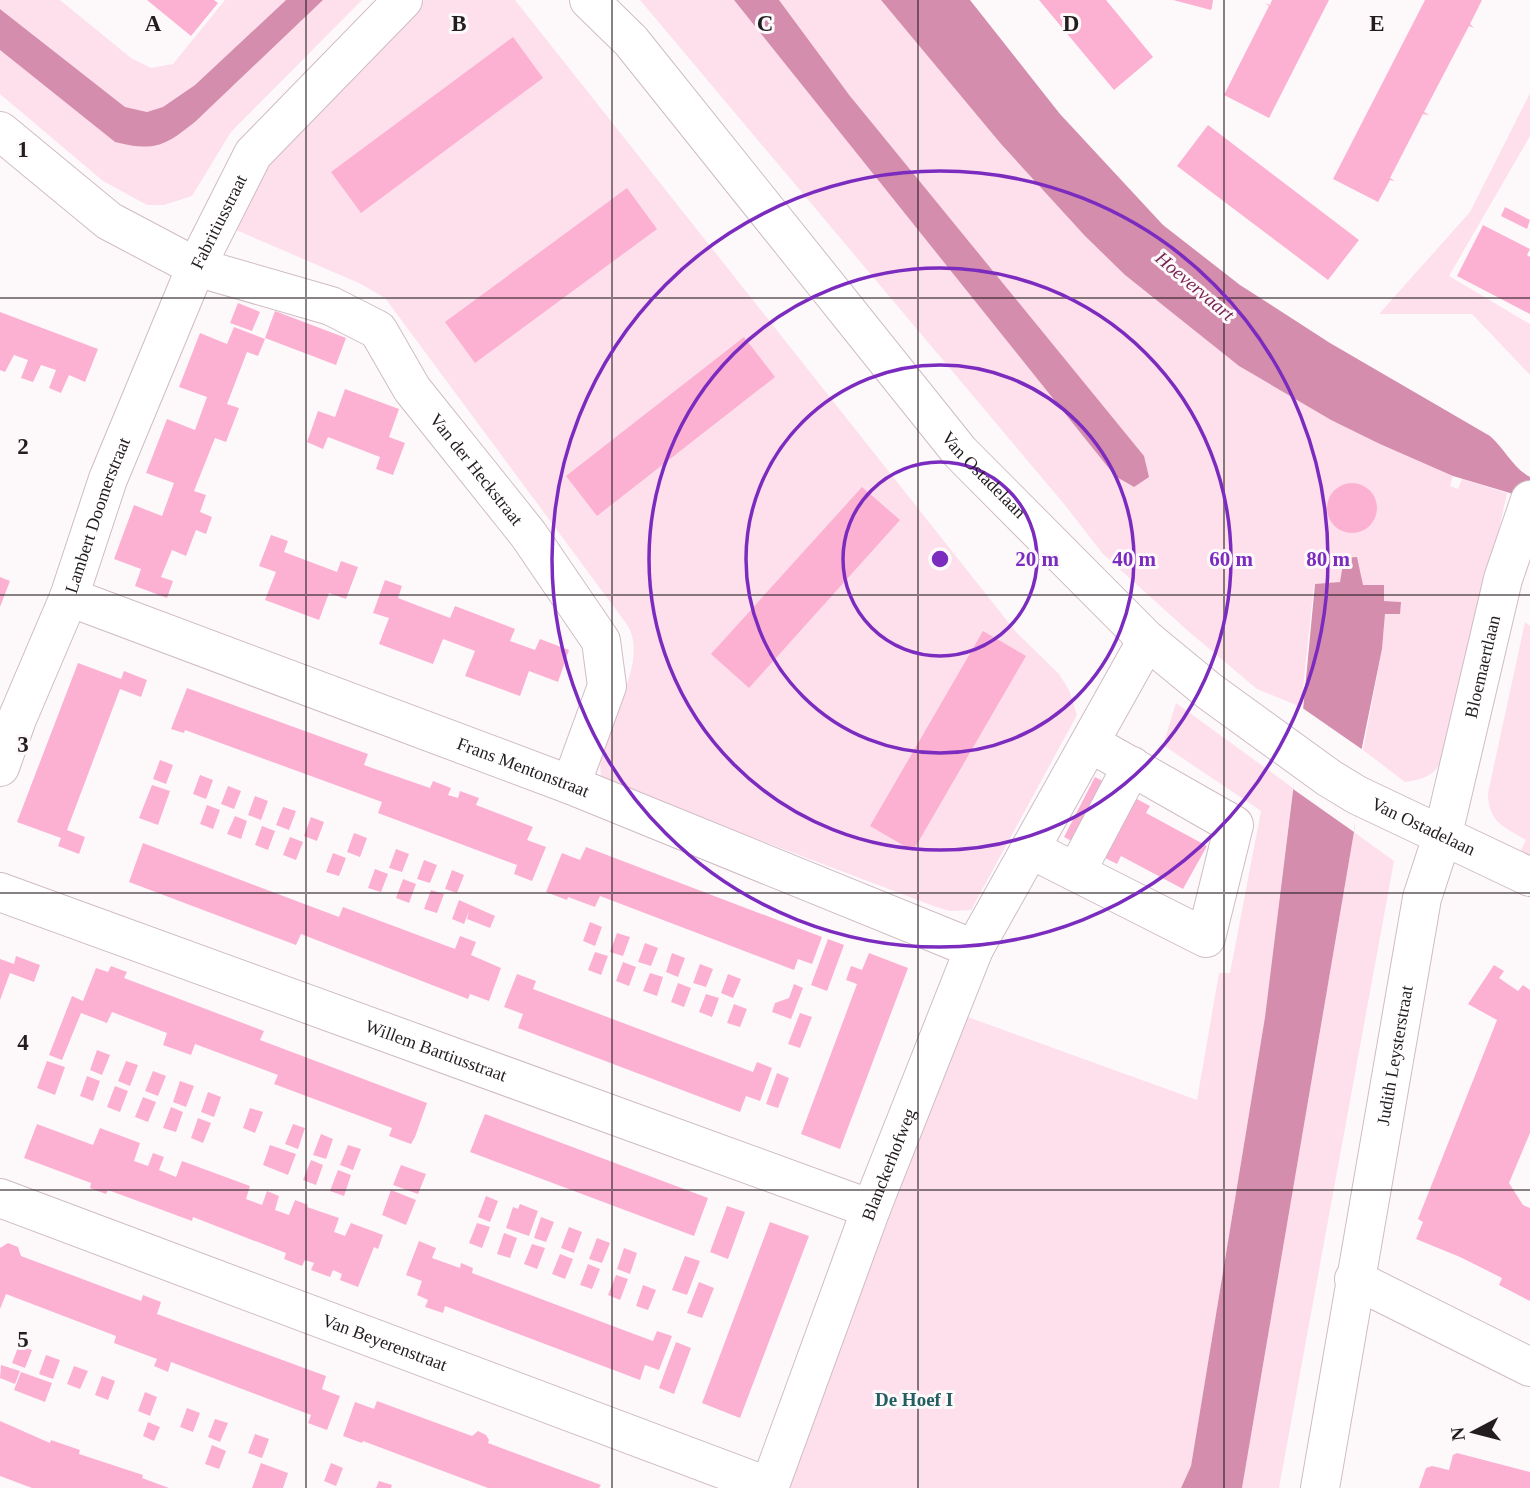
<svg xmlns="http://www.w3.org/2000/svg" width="1530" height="1488" viewBox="0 0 1530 1488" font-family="'Times New Roman',serif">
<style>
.green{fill:#fedfec}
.water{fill:#d58dae}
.pier{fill:#fdf9fb}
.building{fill:#fcb1d3}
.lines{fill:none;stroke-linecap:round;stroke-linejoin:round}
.minor-casing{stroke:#cfbcc4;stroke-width:40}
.minor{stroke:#fff;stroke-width:38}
.grid{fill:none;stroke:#241d20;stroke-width:2;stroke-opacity:0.55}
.ring{fill:none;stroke:#7b2cbf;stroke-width:3.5}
.labels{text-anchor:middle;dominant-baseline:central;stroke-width:6;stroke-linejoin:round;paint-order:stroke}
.street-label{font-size:18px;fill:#241d20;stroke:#fdf9fb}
.water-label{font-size:19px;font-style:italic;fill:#782452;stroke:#fdf9fb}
.neighbourhood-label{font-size:19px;font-weight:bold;fill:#225d60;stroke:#fdf9fb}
.grid-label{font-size:23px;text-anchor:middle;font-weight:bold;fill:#241d20;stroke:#fdf9fb;stroke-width:6;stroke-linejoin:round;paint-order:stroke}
.centre{fill:#7b2cbf;stroke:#fdf9fb;stroke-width:3.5}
.ring-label{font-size:21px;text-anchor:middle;font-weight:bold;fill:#7b2cbf;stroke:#fdf9fb;stroke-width:6;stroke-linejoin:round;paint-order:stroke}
</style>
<rect width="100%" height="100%" fill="#fdf9fb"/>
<path class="green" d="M0,0H60L131,58L151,68L173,64L225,0H286L195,85L163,108L147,112L125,107L0,9Z
M323,0H362L231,132L192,196L164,205H147L103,181L0,94V50L115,142L196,121Z
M424,0H515L1016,632L1059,674L1069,690L1077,715L971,910L950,911L936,907L601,780C601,771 599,761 601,752C610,715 648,662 628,626L385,298L361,284L234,229L268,151Z
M640,0H734L1115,476L850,96L779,0H881L1001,144L1085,236L1125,275L1239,366L1331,420L1453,476L1450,486L1458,489L1462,479L1507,493L1450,747C1436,771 1434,778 1405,782L1363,750L1382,649L1385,614L1400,602L1384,601L1363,586L1340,582L1314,585L1301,707L1257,689L1188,631L1103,554L1064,504Z
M1530,93V136L1449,276L1530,324V375L1472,314H1379L1470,212Z
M1525,622L1530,626V857L1520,852L1526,840C1504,827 1488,822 1488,793Z
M1176,703L1293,788L1265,1017L1191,1466L1181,1488H787L965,1016L1197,1100L1219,973H1230L1261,811L1163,745Z
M1354,832L1394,861L1279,1488H1242Z"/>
<path class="water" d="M286,0H323L196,121C165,146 155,152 115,142L0,50V9L125,107L147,112L163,107L195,85Z
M734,0H779L850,96L1144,456L1149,477L1134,487L1115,476Z
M881,0H970L1060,114L1163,225L1240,285L1330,343L1490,436C1505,449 1513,468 1530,477V503L1510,493L1453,476L1380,444L1331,420L1239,366L1125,275L1085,236L1001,144Z
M1357,557L1363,585H1384V601L1401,602L1400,614H1385L1382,649L1361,752L1354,832L1242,1488H1181L1191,1466L1265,1017L1303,710L1315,584L1340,582L1344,558Z"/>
<path class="pier" d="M1301,707L1363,750L1354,832L1293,789Z"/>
<path class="building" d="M147,0H214L218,3L191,36Z
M1039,0H1106L1153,57L1114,90Z
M1173,0H1213L1212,7L1211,10Z
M1272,0H1329L1269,118L1224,95L1269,6L1265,3L1270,5Z
M1425,0H1482L1470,24L1474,28L1469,26L1424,112L1429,115L1423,114L1390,178L1395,181L1390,180L1378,202L1333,179Z
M513,37L543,78L361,213L331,172Z
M1208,125L1359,240L1328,280L1177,166Z
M627,188L657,229L475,363L445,322Z
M1505,207L1530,220L1527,229L1501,216Z
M1483,225L1530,249L1527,255L1530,257V314L1457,276Z
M238,303L260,312L252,331L230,323Z
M275,311L346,338L336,365L265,338Z
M0,312L98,349L85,382L69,375L61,393L49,388L56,370L41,365L33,382L21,378L28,360L14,355L5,372L0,370Z
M234,327L265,339L258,356L247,352L227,404L239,408L226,442L215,438L194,491L206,495L200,512L212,517L206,534L196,530L186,556L172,550L161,577L173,581L167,598L135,586L141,569L114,559L134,505L162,516L174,483L146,473L167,419L195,430L207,397L179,387L200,333L227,344Z
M744,337L775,377L597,516L566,476Z
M345,389L399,409L389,437L405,443L393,475L376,469L380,457L328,437L323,449L307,442L318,411L335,417Z
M1327 508a25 25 0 1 1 50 0a25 25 0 1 1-50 0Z
M862,487L900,520L749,688L711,654Z
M271,535L288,541L284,552L337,572L341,561L358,567L346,599L329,593L319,620L265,600L276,572L259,566Z
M0,577L10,581L0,607Z
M385,580L402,586L398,598L450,618L455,606L515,629L510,641L535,650L540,639L569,650L558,682L529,671L520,696L465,676L475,651L443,639L433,664L379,644L389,618L373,613Z
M983,631L1026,656L913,851L870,826Z
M78,663L121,679L124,671L147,680L141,697L120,689L67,830L85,837L79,854L58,846L61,838L17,822Z
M187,688L368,754L364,765L378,770L430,788L433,781L451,788L448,795L458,798L460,791L479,798L476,805L533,827L527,840L546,847L532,881L514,874L517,865L378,813L382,802L185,730L184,733L171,729Z
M160,760L173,765L166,784L153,779Z
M200,775L213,780L206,799L193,794Z
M1095,777L1150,806L1146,813L1207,846L1183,889L1121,856L1117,864L1064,837Z
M152,785L170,791L158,825L139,818Z
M228,786L241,791L234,809L221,804Z
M255,796L268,801L261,820L248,815Z
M207,805L220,810L213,829L200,824Z
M283,807L296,811L289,830L276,825Z
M235,816L247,821L241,839L227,834Z
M311,817L324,822L317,841L304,836Z
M262,826L275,831L268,850L255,845Z
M354,833L367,838L360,857L347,852Z
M290,837L303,842L296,860L283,855Z
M143,843L339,917L343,907L455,949L460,936L476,942L471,955L501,968L489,1001L470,994L468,999L301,934L296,945L129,882Z
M586,847L822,937L812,964L798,959L794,970L600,896L595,907L568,897L567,900L546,892L562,853L580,860Z
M396,849L409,854L402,872L389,868Z
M333,853L346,858L339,876L326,872Z
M424,860L437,865L430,883L417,879Z
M375,869L388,874L381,892L368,888Z
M452,870L464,875L457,893L445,889Z
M403,879L416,884L409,903L396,898Z
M431,890L444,894L437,913L424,909Z
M459,900L495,916L490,928L467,919L469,911L464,924L452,919Z
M590,922L602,927L595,946L583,941Z
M617,933L630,937L623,956L610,952Z
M828,939L844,945L827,991L811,985Z
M645,943L658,948L651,966L638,962Z
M595,952L608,956L601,975L588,970Z
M672,953L685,958L678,977L666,972Z
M869,953L908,968L840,1149L801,1134L857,984L846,980L851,966L862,970Z
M16,956L40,965L34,982L10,973L0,1000V959L14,964Z
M623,962L636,967L629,986L616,981Z
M700,964L713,969L706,987L693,983Z
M1494,965L1504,971L1499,978L1518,991L1523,985L1530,990V1133L1509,1183L1523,1205L1530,1208V1301L1499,1285L1502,1278L1460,1257L1416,1239L1423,1222L1418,1219L1497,1020L1468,1004Z
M111,966L127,972L124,978L264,1031L260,1040L427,1103L415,1137L411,1144L389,1136L392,1128L274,1084L278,1075L195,1044L191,1055L163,1045L167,1033L112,1012L107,1023L81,1013L62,1060L49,1055L72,996L83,1001L96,968L108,972Z
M650,973L663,977L657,996L643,991Z
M517,974L536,981L533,989L753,1072L757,1062L772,1068L760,1101L746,1096L740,1112L518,1028L523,1014L504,1007Z
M728,974L741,979L733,998L721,993Z
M678,983L691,988L684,1007L671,1002Z
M794,984L803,988L791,1019L772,1012L775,1003L789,998Z
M706,994L719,998L712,1017L699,1012Z
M734,1004L747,1009L740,1027L727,1023Z
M800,1013L812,1017L800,1048L788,1044Z
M97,1050L110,1055L102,1075L90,1070Z
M47,1061L65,1067L55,1095L37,1088Z
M126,1061L138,1065L130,1086L118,1081Z
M153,1071L166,1076L158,1096L145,1091Z
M777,1073L789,1078L778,1108L766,1104Z
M87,1076L100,1081L93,1101L80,1096Z
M180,1081L194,1086L186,1107L173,1102Z
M115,1086L128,1091L120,1112L107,1107Z
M208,1092L221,1097L214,1117L201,1112Z
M143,1097L156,1102L148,1122L135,1117Z
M171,1107L183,1112L176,1132L163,1128Z
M250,1108L263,1112L255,1133L243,1128Z
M485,1114L708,1198L694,1236L470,1152Z
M198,1118L211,1123L203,1143L191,1138Z
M37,1124L93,1145L100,1128L140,1143L134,1161L148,1166L153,1153L164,1157L159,1170L176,1177L182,1161L250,1186L246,1199L262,1205L267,1191L279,1196L275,1210L289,1215L295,1200L308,1205L307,1207L339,1218L334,1232L345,1236L351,1223L383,1235L378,1249L374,1247L358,1287L340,1280L342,1274L333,1270L330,1277L311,1270L314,1263L305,1260L302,1266L284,1259L286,1253L193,1217L192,1221L108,1190L106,1194L90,1188L91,1183L24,1158Z
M293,1124L305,1128L298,1149L285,1144Z
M321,1134L333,1139L326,1159L313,1155Z
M270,1145L296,1154L288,1175L263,1165Z
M348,1145L361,1149L353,1170L340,1165Z
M311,1160L323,1165L316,1185L303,1180Z
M401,1165L426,1174L418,1194L393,1185Z
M338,1170L351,1175L344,1196L330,1191Z
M391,1190L416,1200L406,1225L382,1215Z
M486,1196L498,1201L490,1222L478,1217Z
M520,1204L538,1211L529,1236L506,1228L513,1207L518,1209Z
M727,1206L745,1212L728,1259L710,1252Z
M541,1217L554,1222L546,1242L534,1238Z
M770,1222L809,1236L740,1418L702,1403Z
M477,1223L490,1227L482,1248L469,1243Z
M569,1227L582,1232L574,1253L561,1248Z
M504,1233L517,1238L510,1258L497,1254Z
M597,1238L610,1243L602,1263L589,1259Z
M419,1241L436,1248L432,1258L460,1268L461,1263L473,1268L472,1273L626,1331L653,1341L657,1331L672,1336L659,1370L645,1365L640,1380L445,1306L443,1313L425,1307L428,1300L417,1295L422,1281L406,1275Z
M8,1243L18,1247L21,1256L141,1301L143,1295L161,1302L157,1314L326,1376L322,1389L340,1396L327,1430L308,1423L311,1415L171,1362L168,1372L154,1366L157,1359L114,1343L116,1336L6,1294L0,1309V1248Z
M532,1244L545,1248L537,1269L524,1264Z
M624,1248L637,1253L630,1274L617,1269Z
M560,1254L573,1259L565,1279L552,1274Z
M685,1256L700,1261L687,1295L672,1290Z
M588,1264L600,1269L592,1289L580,1285Z
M616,1275L628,1279L620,1300L608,1295Z
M699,1282L714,1288L702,1318L687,1313Z
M643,1285L656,1290L648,1310L636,1306Z
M676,1342L691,1348L674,1394L659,1388Z
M19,1345L32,1350L25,1368L12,1363Z
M46,1355L60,1360L53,1379L39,1374Z
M1,1365L20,1371L15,1384L0,1378Z
M74,1366L88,1371L80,1389L67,1384Z
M21,1372L52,1383L45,1402L14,1390Z
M102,1376L115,1381L108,1400L95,1395Z
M145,1392L157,1397L150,1416L138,1411Z
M377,1401L472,1436L478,1431L486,1435L489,1440L488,1443L601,1485L599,1488H488L363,1441L362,1443L343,1436L355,1402L374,1409Z
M187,1408L200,1413L193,1432L180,1427Z
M215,1419L228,1423L220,1442L208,1437Z
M0,1421L50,1443L51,1440L80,1450L79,1454L143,1475L142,1478L169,1488H32L0,1476Z
M148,1422L160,1427L154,1441L143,1436Z
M255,1434L269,1439L262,1458L248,1453Z
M212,1445L226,1451L219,1469L205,1464Z
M1457,1453L1530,1472V1488H1419L1426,1468L1432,1466L1449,1470L1453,1455Z
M261,1463L288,1473L283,1488H252Z
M331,1463L343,1468L336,1486L324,1481Z
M379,1481L392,1485L391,1488H376Z"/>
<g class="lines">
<g class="minor-casing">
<g id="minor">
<path id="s1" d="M589,0L631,41L960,452L1147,640L1209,691L1329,778L1357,795L1530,877"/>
<path id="s2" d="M0,131L109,221L196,267L331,306L378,330L412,389L528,534L601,641L607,686L571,785"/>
<path id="s3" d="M69,597L571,785L974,949"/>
<path id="s4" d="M0,767L17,719L69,597L108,479L196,267L253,154L403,0"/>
<path d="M1030,849L1206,938L1234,825L1090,743"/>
<path d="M1076,872L1132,766"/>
<path id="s5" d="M0,892L871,1209"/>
<path id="s6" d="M0,1198L770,1487"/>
<path d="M1354,1279L1530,1367"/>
<path id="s7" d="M769,1488L871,1209L974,949L1147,640"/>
<path id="s8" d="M1320,1488L1422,898L1443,834L1503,579L1530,500"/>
</g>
</g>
<use href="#minor" class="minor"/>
</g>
<path class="grid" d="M306,0V1488M612,0V1488M918,0V1488M1224,0V1488M0,298H1530M0,595H1530M0,893H1530M0,1190H1530"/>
<g class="ring">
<circle cx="940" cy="559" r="97"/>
<circle cx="940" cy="559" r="194"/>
<circle cx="940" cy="559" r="291"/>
<circle cx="940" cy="559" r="388"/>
</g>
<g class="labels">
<g class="street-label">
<text stroke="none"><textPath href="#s4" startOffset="588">Fabritiusstraat</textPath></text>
<text stroke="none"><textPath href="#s2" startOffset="604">Van der Heckstraat</textPath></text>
<text stroke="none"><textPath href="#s1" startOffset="618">Van Ostadelaan</textPath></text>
<text stroke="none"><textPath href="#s4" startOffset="270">Lambert Doomerstraat</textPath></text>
<text stroke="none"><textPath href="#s8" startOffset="838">Bloemaertlaan</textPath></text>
<text stroke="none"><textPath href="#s3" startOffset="485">Frans Mentonstraat</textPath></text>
<text stroke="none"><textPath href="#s1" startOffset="1185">Van Ostadelaan</textPath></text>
<text stroke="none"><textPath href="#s5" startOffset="464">Willem Bartiusstraat</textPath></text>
<text stroke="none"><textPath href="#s8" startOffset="439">Judith Leysterstraat</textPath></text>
<text stroke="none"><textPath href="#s7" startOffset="345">Blanckerhofweg</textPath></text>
<text stroke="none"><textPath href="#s6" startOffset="411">Van Beyerenstraat</textPath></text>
</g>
<g class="water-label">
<text transform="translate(1195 286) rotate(40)">Hoevervaart</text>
</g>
<g class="neighbourhood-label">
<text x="914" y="1399">De Hoef I</text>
</g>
</g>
<g class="grid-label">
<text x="153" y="31">A</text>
<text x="459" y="31">B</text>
<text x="765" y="31">C</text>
<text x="1071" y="31">D</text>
<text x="1377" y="31">E</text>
<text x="23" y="157">1</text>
<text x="23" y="454">2</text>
<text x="23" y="752">3</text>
<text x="23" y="1050">4</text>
<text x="23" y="1347">5</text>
</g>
<circle cx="940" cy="559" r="10" class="centre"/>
<g class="ring-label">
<text x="1037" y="566">20 m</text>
<text x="1134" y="566">40 m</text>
<text x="1231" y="566">60 m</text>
<text x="1328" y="566">80 m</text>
</g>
<g transform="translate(1474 1432) rotate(263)" stroke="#fdf9fb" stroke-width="5" paint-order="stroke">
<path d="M0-5L12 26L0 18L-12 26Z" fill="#241d20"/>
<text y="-10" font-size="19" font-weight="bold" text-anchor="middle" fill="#241d20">N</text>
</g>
</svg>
